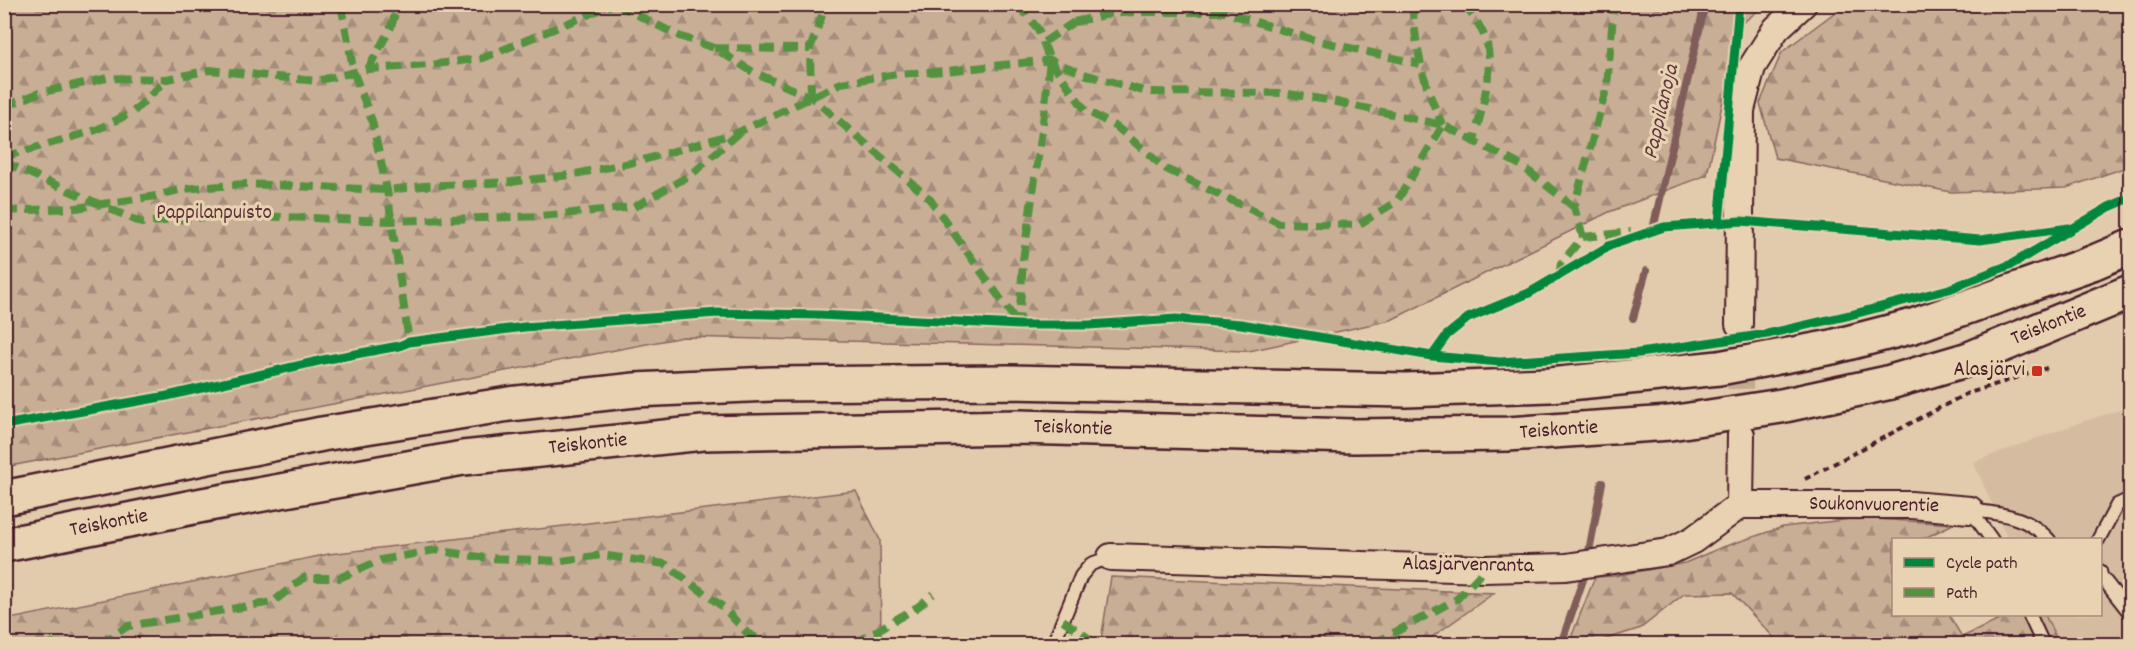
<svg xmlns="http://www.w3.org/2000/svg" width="2135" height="649" viewBox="0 0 2135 649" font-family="Dekko,sans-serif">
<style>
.built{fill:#d5bca1}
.forest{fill:url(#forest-firs);stroke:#8a6660;stroke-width:1.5}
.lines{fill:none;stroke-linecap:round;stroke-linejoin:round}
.stream{stroke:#815d5a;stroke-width:8}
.minor-tunnel{stroke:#c4a992;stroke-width:26;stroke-dasharray:26 13;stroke-linecap:butt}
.service-casing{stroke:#4a1f2b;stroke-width:16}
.minor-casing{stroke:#4a1f2b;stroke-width:30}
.trunk-casing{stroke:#4a1f2b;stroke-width:38}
.path{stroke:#4a1f2b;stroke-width:4;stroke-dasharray:6 4.5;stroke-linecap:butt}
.service{stroke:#e8d2b1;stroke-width:12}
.minor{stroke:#e8d2b1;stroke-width:26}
.trunk{stroke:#e8d2b1;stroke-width:33}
.quiet{stroke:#549240;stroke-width:8;stroke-dasharray:15 8;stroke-linecap:butt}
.cycleway-casing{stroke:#e8d2b1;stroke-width:13}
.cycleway{stroke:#00873e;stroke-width:9}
.poi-dot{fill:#c8321e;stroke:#e8d2b1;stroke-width:2}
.labels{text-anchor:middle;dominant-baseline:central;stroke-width:6;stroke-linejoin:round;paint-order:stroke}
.park-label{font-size:21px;fill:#5d343b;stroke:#e8d2b1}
.street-label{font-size:21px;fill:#4a1f2b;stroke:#e8d2b1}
.poi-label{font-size:21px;fill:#4a1f2b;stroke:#e8d2b1;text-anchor:end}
.water-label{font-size:22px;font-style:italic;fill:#61393e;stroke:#e8d2b1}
</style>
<defs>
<pattern id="forest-firs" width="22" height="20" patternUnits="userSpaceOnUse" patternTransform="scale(1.5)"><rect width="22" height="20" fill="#c9ae96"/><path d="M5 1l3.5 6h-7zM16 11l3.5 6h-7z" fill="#a58d7b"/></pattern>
</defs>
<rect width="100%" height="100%" fill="#e2cbac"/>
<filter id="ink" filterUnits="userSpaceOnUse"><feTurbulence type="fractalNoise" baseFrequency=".0167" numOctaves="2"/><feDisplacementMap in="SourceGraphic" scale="12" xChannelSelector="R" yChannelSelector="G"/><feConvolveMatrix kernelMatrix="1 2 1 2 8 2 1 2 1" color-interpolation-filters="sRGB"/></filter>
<g filter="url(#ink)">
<path class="built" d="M2130,407V644H2059L2045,615L2100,614V540L2008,539L1973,462L2081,422Z"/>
<path class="forest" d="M5,4H1765V5L1734,30L1726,86L1707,175L1609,212L1391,320L1249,351L683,337L5,467Z
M1846,4L2130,5V166L2066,188L1951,192L1775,158L1760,103L1782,52Z
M856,491L880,540L881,644H5V620L329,554Z
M1861,518L1953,524L1923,539L1894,540V614L1949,615L1962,637L2010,615H2045L2059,644H1780L1732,593L1684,594L1641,628L1591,644H1575L1572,635L1595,577L1614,576L1685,563L1720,548L1783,527Z
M1111,577L1494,593L1422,644H1022L1101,640Z"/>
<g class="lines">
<path class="stream" d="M1653,229L1705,4
M1633,318L1646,271
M1589,551L1602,483
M1561,644L1585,574"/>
<path class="minor-tunnel" d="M1739,324L1741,429"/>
<g class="service-casing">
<path id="service" d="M1970,510C2002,514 2026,515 2049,540
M1970,510L1992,540
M2098,540L2117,505L2130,499
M2100,571L2101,576L2130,613
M2029,614L2043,644
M1053,644L1081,576L1091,564L1111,557"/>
</g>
<g class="minor-casing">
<path id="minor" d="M1739,324L1741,110L1752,67L1776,29L1803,4
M1740,505H1911L1970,510
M1111,557L1485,569L1566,567L1668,552L1693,540L1740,505L1741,435"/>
</g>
<g class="trunk-casing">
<path id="trunk" d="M4,498L322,434L509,404L635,390L771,384L1008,382L1406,390L1549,385L1719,368L1832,347L1913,326L2092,263L2130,247
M4,545L203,505L463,458L703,433L1018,427L1354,436L1508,434L1670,423L1781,406L1887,383L1969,359L2130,292"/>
</g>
<path class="path" d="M1805,479L1966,394L2047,368"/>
<use href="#service" class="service"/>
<use href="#minor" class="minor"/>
<use href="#trunk" class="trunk"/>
<path class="quiet" d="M341,4L354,73L372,121L387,190L409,342
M616,4L679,36L714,48L753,72L811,97L929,198L1019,325
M1017,4L1038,29L1050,60L1042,131L1023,260L1019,325
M1412,4C1416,48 1423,86 1443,125
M1463,4C1473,15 1483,29 1487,44C1494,72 1480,114 1474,141
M1074,22L1109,14L1133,12H1224L1311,39L1420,64
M1044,42L1074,22V4
M714,48L810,49
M1050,60L1085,110L1118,128L1166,169L1279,223L1358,225L1397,201L1443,125
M368,69L391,27L398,4
M811,97L810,49L826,4
M4,107L39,93L107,78L167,79L210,70L316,81L368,69L429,65L483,58L614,4
M4,157L96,130L133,112L167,79
M4,162L142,223L229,215L391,221L541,216L634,207L692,174L738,133
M4,211L76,208L156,196L183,189L246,184L387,190L423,186L511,182L570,175L640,161L739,132L841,83L897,74L946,71L1050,60L1084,74L1147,92L1283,93L1327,100L1443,125L1522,166L1574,207
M1583,237L1631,232
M1559,276L1561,263L1583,237L1574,207L1607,86L1614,4
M1063,620L1091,640L1093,644
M50,644H61
M100,644L128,626L273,602L303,578H339L381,560L435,550L486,558L562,561L601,555L665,564L723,607L747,633L768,644
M854,644L919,606L933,594
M1373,644L1457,599L1485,569"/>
<g class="cycleway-casing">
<path id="cycleway" d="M1719,223L1739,4
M1432,356L1447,335L1468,318L1529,293L1609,246L1664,227L1741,221L1980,240L2069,228
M4,425L167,396L323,360L399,346L409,342L524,327L718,313L819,315L1019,325H1089L1176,319L1241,324L1432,356L1500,362L1639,353L1767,334L1850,315L1949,289L2012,264L2109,207L2130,198"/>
</g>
<use href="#cycleway" class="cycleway"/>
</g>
</g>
<rect class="poi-dot" x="2031" y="365" width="12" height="12" rx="3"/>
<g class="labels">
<g class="park-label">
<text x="214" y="214">Pappilanpuisto</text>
</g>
<g class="street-label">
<text transform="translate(2049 326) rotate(-22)">Teiskontie</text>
<text transform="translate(1073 429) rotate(2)">Teiskontie</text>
<text transform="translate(1559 431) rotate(-4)">Teiskontie</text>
<text transform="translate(588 445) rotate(-6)">Teiskontie</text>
<text transform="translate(1874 506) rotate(1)">Soukonvuorentie</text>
<text transform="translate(109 524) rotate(-11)">Teiskontie</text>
<text transform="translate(1468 566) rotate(1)">Alasjärvenranta</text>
</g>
<g class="poi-label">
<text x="2025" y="371">Alasjärvi</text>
</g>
<g class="water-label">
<text transform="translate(1662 112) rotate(-77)">Pappilanoja</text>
</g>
</g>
<rect width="2135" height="649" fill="none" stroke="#e8d2b1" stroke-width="24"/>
<rect x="12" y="12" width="2111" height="625" fill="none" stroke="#4a1f2b" stroke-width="2" filter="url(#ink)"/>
<rect x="1892" y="538" width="210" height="78" fill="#e8d2b1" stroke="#a98a7b" stroke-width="1.5"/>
<rect x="1904" y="558" width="30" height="9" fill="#00873e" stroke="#a98a7b" stroke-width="1.5"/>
<text x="1946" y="568" font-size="18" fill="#4a1f2b">Cycle path</text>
<rect x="1904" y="588" width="30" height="9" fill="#549240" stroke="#a98a7b" stroke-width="1.5"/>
<text x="1946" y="598" font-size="18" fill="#4a1f2b">Path</text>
</svg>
